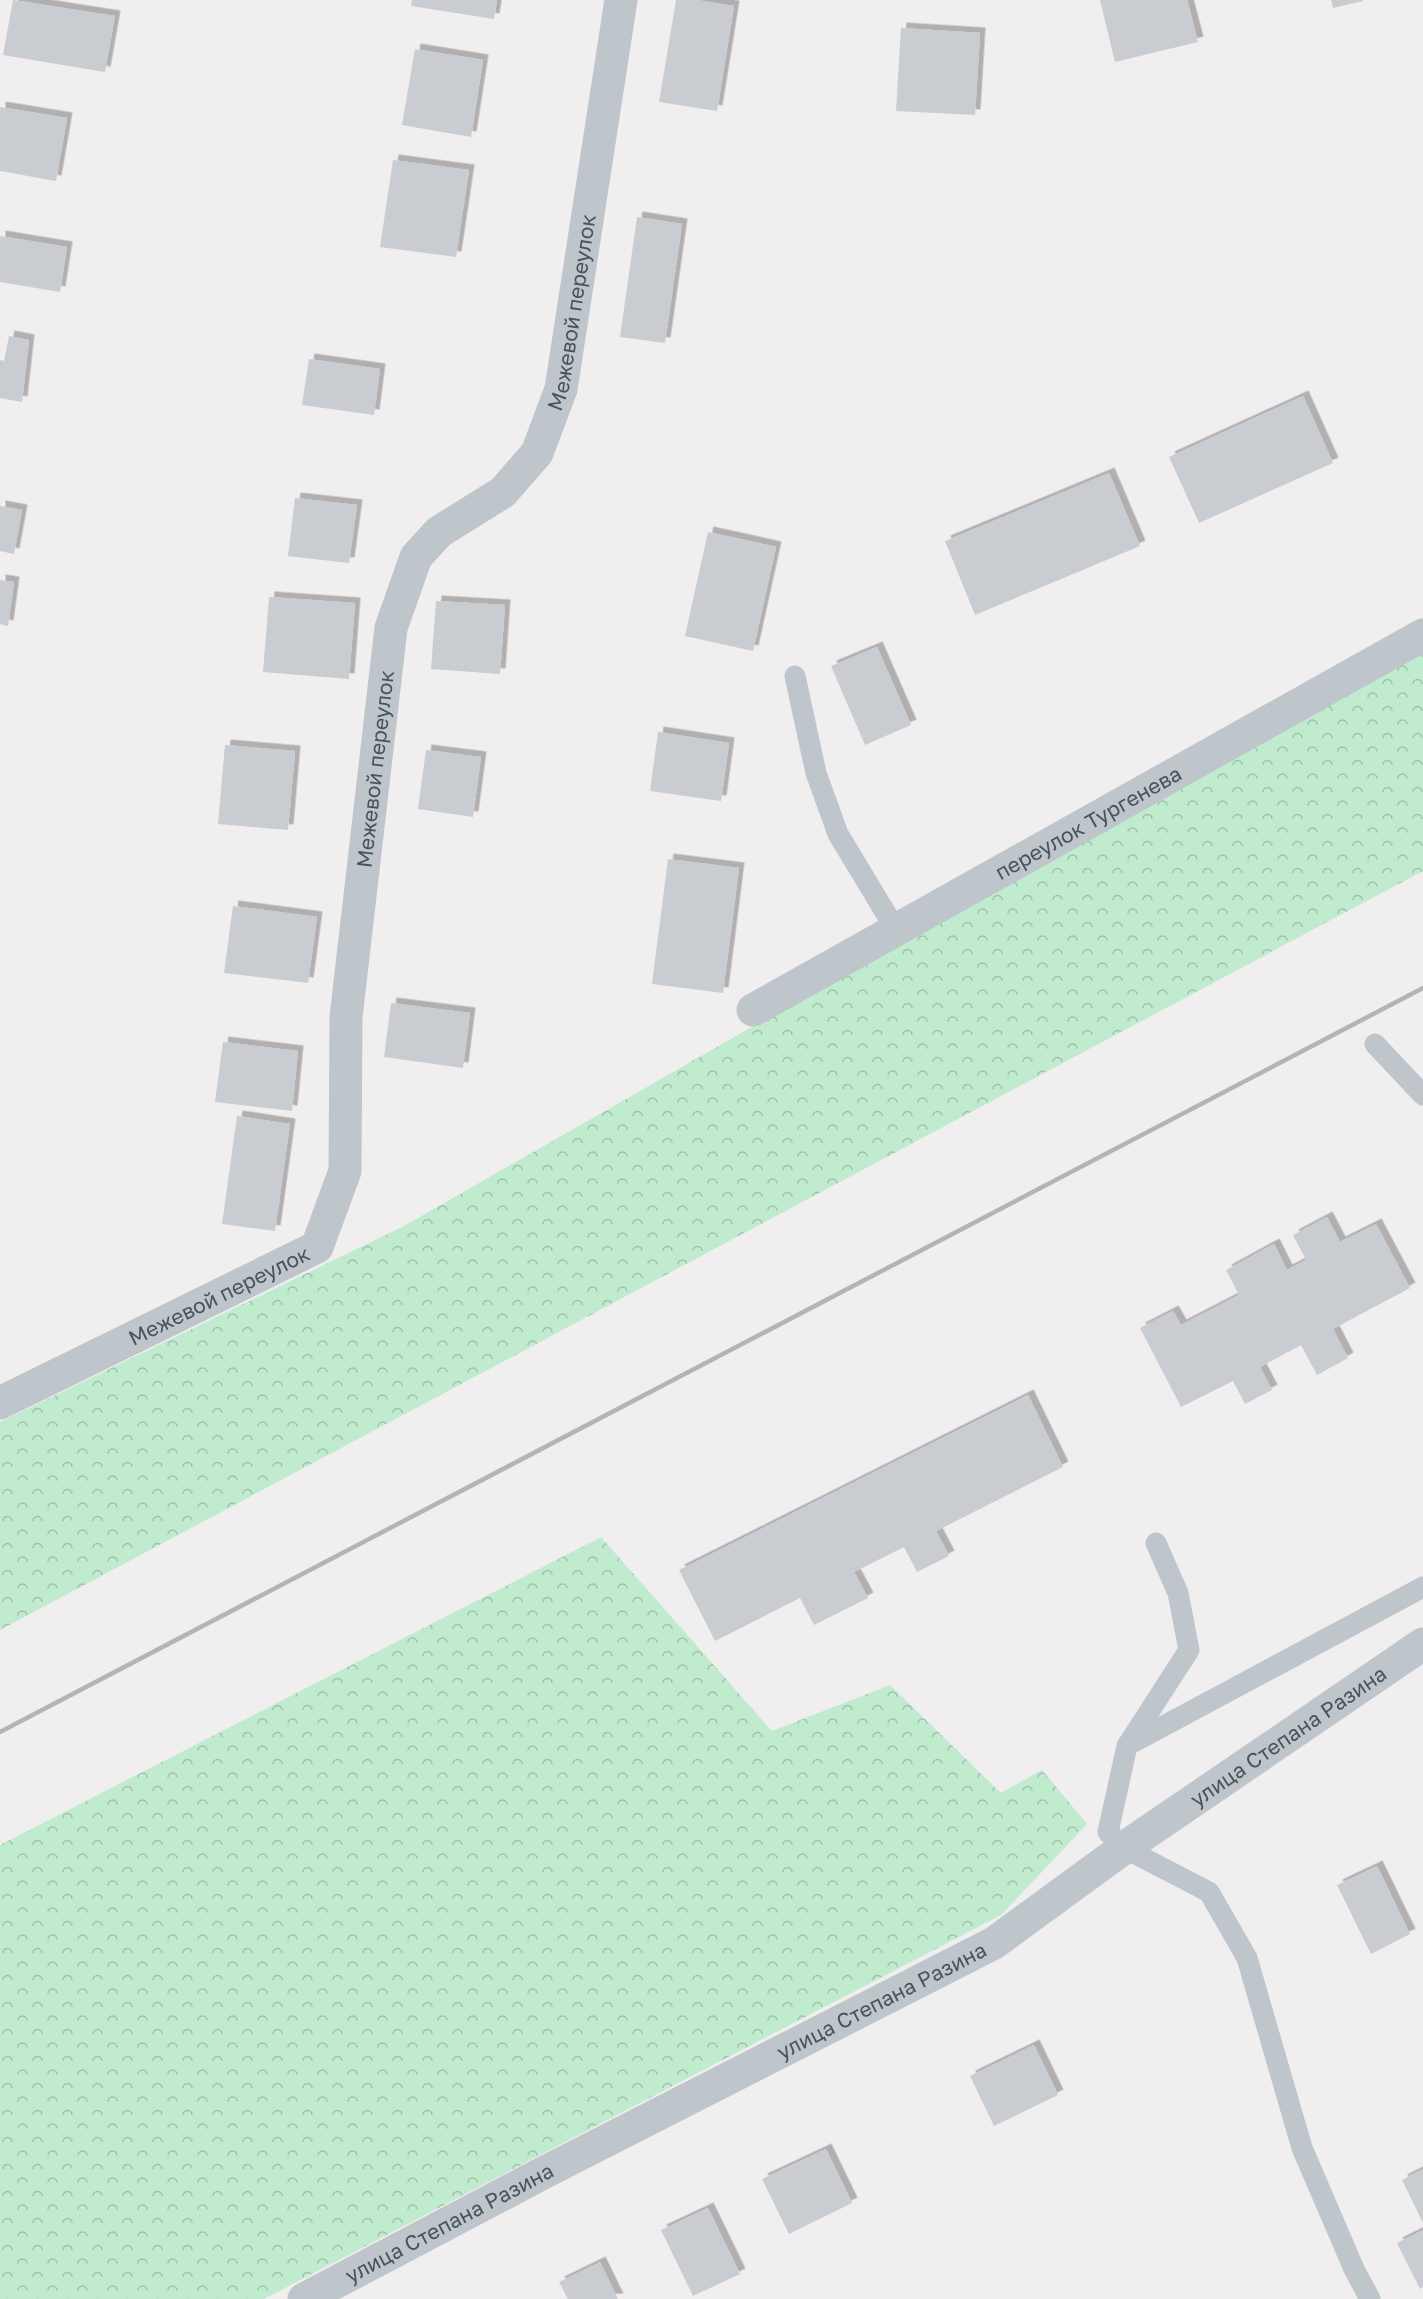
<svg xmlns="http://www.w3.org/2000/svg" width="1423" height="2299" viewBox="0 0 1423 2299" font-family="'Golos Text',sans-serif">
<style>
.forest{fill:url(#forest-crowns)}
.building{fill:#c9ccd1;filter:url(#shadow)}
.lines{fill:none;stroke-linecap:round;stroke-linejoin:round}
.lane{stroke:#bec6cc;stroke-width:21}
.street{stroke:#bec6cc;stroke-width:33}
.rail{stroke:#b1b4b8;stroke-width:4.5}
.labels{text-anchor:middle;dominant-baseline:central;stroke-width:5;stroke-linejoin:round;paint-order:stroke}
.street-label{font-size:21px;fill:#48535a;stroke:#fff}
</style>
<defs>
<pattern id="forest-crowns" width="20" height="18" patternUnits="userSpaceOnUse" patternTransform="scale(1.5)"><rect width="20" height="18" fill="#c0ebce"/><path d="M2 6a3 3 0 1 1 6 0M12 15a3 3 0 1 1 6 0" fill="none" stroke="#9ec1aa"/></pattern>
<filter id="shadow"><feDropShadow dx="5.5" dy="-5.5" stdDeviation="0" flood-color="#0004"/></filter>
</defs>
<rect width="100%" height="100%" fill="#f1eeef"/>
<path class="forest" d="M1423,652V871L0,1630V1422L404,1226L1197,772Z
M601,1537L772,1731L890,1685L1001,1793L1042,1770L1087,1824L1001,1915L264,2299H0V1845Z"/>
<path class="building" d="M13,0L115,16L105,72L3,55Z
M412,0H497L494,19L411,6Z
M676,0H697L734,6L717,111L659,102Z
M1100,0H1187L1198,42L1115,62Z
M1331,0H1363V1L1333,8Z
M901,28L980,33L975,115L896,111Z
M415,49L483,60L471,137L402,125Z
M0,107L67,118L56,181L0,171Z
M393,160L469,170L456,257L380,247Z
M637,217L682,224L665,343L620,337Z
M0,236L67,247L60,292L0,282Z
M9,336L29,340L22,402L0,398V360L4,361Z
M309,359L380,369L374,415L302,405Z
M1303,396L1333,463L1199,523L1169,457Z
M1109,473L1140,546L975,615L945,541Z
M295,498L357,505L349,563L288,556Z
M0,506L22,510L14,554L0,551Z
M708,532L776,547L753,651L685,636Z
M0,580L14,582L8,626L0,624Z
M269,597L355,603L349,679L263,672Z
M436,601L505,605L500,674L431,669Z
M877,647L911,725L865,745L831,666Z
M658,732L729,743L721,801L650,791Z
M225,745L295,751L288,830L218,824Z
M426,750L481,757L473,817L418,809Z
M668,859L739,868L723,993L652,984Z
M233,906L317,917L308,983L224,973Z
M391,1003L470,1013L463,1068L384,1057Z
M223,1042L298,1051L292,1111L215,1102Z
M237,1116L290,1124L275,1231L222,1224Z
M1327,1217L1340,1242L1376,1224L1410,1288L1333,1329L1348,1358L1317,1375L1301,1345L1260,1367L1272,1390L1245,1404L1233,1381L1181,1407L1140,1328L1173,1311L1181,1325L1239,1295L1226,1270L1274,1244L1287,1270L1306,1260L1293,1235Z
M1028,1395L1063,1467L936,1531L949,1556L917,1572L904,1547L854,1572L868,1598L814,1625L800,1598L715,1641L679,1570Z
M1377,1866L1410,1934L1371,1954L1337,1885Z
M1034,2045L1058,2095L994,2126L970,2076Z
M826,2149L852,2203L789,2234L762,2179Z
M1423,2169V2223L1402,2180Z
M708,2208L740,2274L693,2296L661,2230Z
M1423,2230V2287L1420,2289L1397,2243Z
M600,2262L618,2299H568L559,2282Z"/>
<g class="lines">
<path class="lane" d="M795,676L816,773L838,834L896,930
M1375,1044L1423,1095
M1156,1543L1178,1593L1189,1650L1127,1746L1108,1832L1124,1848L1209,1892L1247,1958L1302,2148L1354,2269L1370,2299
M1130,1744L1423,1587"/>
<g class="street">
<path id="s1" d="M753,1010L1423,635"/>
<path id="s2" d="M0,1403L317,1247L345,1171L346,1017L391,628L416,557L439,532L503,492L537,453L561,389L621,0"/>
<path id="s3" d="M304,2299L545,2172L994,1943L1124,1848L1423,1644"/>
</g>
<path class="rail" d="M0,1732L1423,988"/>
</g>
<g class="labels">
<g class="street-label">
<text stroke="none"><textPath href="#s2" startOffset="1362">Межевой переулок</textPath></text>
<text stroke="none"><textPath href="#s2" startOffset="838">Межевой переулок</textPath></text>
<text stroke="none"><textPath href="#s1" startOffset="384">переулок Тургенева</textPath></text>
<text stroke="none"><textPath href="#s2" startOffset="244">Межевой переулок</textPath></text>
<text stroke="none"><textPath href="#s3" startOffset="1136">улица Степана Разина</textPath></text>
<text stroke="none"><textPath href="#s3" startOffset="650">улица Степана Разина</textPath></text>
<text stroke="none"><textPath href="#s3" startOffset="164">улица Степана Разина</textPath></text>
</g>
</g>
</svg>
